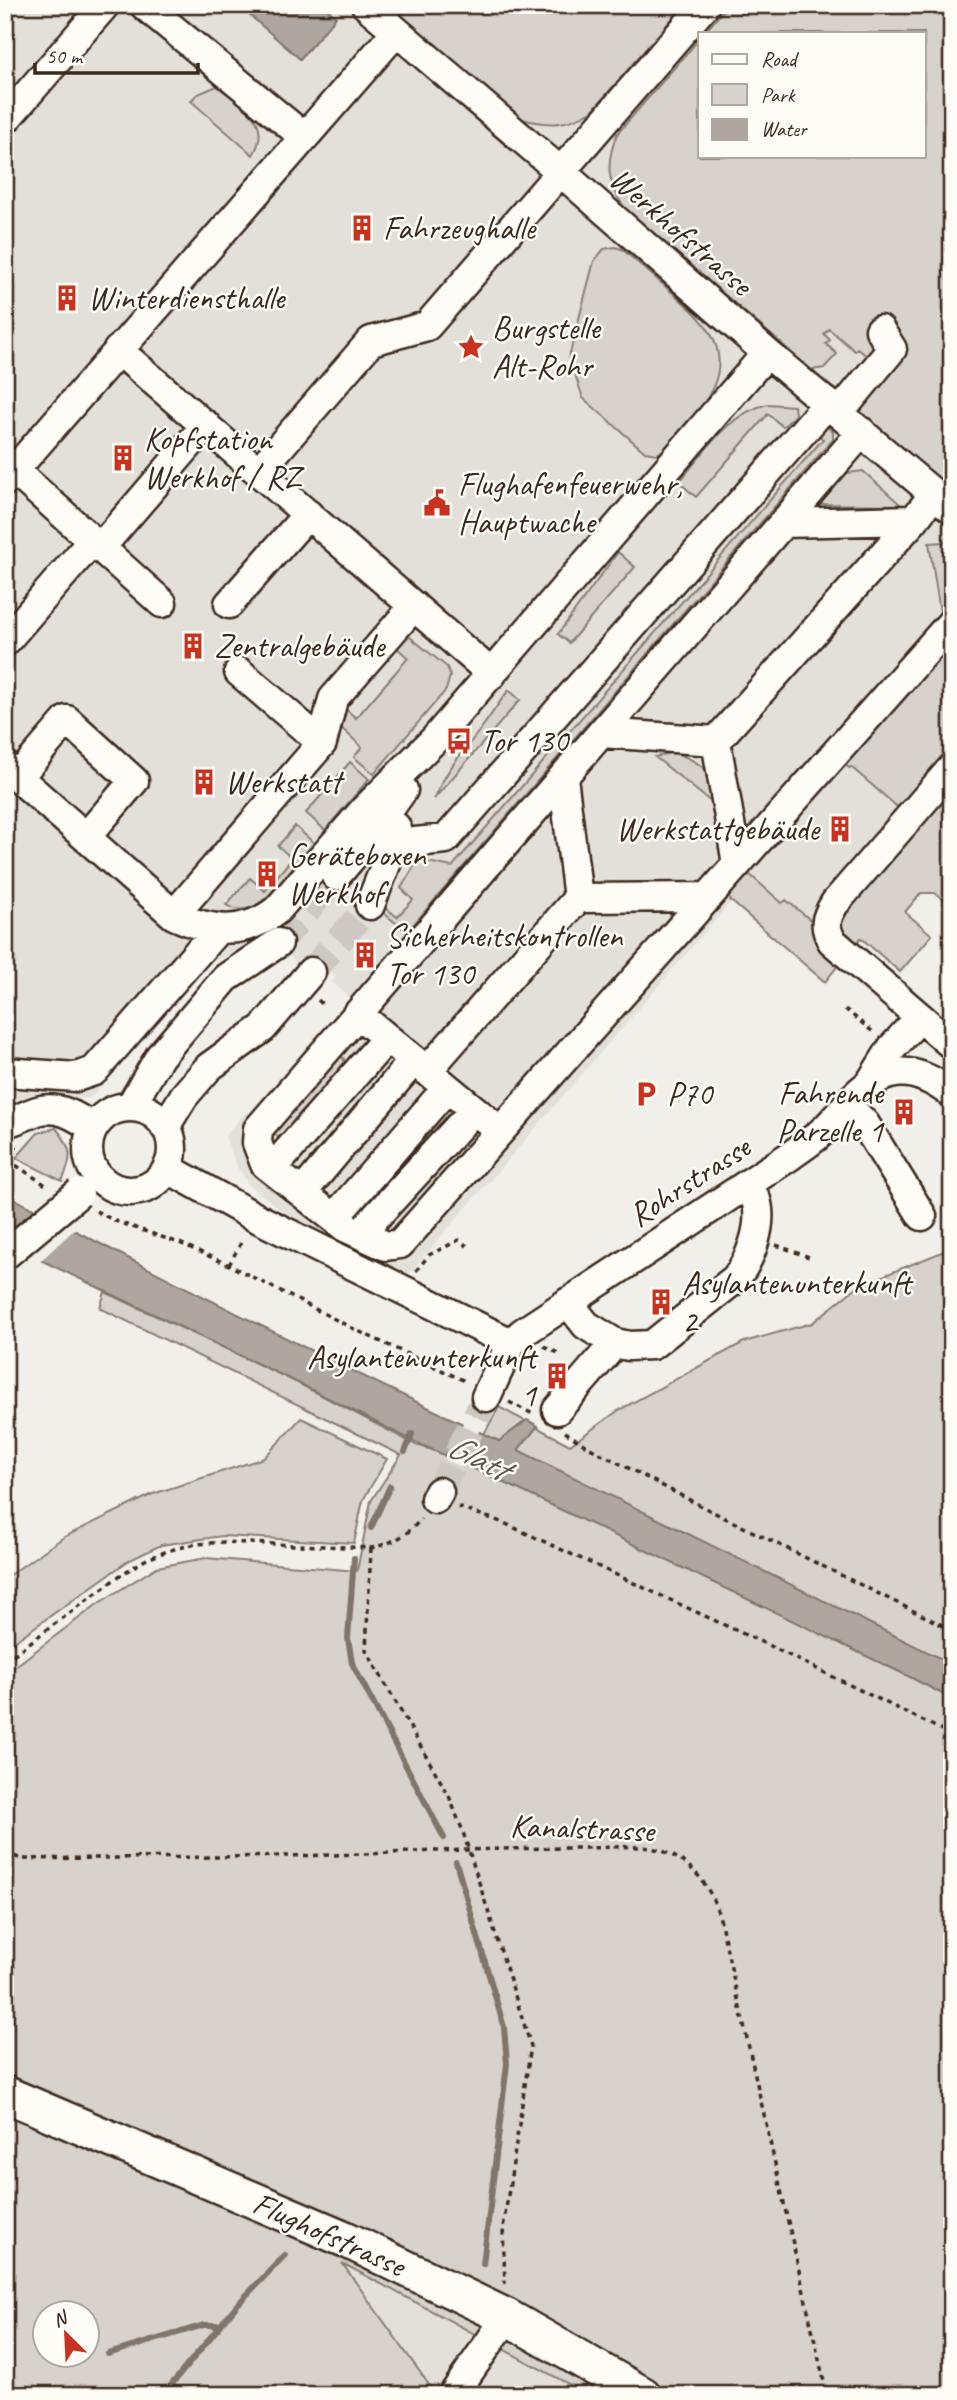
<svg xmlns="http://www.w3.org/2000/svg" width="957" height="2400" viewBox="0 0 957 2400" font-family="Caveat,sans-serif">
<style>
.built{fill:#e3e0da;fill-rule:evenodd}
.green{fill:#d7d2cc;stroke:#897e75;stroke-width:2;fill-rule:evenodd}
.water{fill:#aea69f;stroke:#80746b;stroke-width:2}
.pier{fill:#f1efea}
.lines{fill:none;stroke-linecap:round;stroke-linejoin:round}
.stream{stroke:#80746b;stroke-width:6}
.minor-tunnel{stroke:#cdc8c1;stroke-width:28;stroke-dasharray:28 14;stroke-linecap:butt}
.minor-casing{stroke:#3b2a1e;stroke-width:33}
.major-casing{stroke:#3b2a1e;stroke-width:40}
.path{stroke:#3b2a1e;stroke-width:3.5;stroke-dasharray:5 5;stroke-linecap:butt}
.minor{stroke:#fdfcf7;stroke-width:28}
.major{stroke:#fdfcf7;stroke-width:35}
.minor-bridge-casing{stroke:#3b2a1e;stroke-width:33;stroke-linecap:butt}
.minor-bridge{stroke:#fdfcf7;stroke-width:28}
.labels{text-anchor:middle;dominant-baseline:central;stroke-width:5;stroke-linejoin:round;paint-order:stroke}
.poi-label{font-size:33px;fill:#3b2a1e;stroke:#fdfcf7;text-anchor:start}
.street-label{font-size:33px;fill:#3b2a1e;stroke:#fdfcf7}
.water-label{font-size:35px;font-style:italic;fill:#63554b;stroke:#fdfcf7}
</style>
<rect width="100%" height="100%" fill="#f1efea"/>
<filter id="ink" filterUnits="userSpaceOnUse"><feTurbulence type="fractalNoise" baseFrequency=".0143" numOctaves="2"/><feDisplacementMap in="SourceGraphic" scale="14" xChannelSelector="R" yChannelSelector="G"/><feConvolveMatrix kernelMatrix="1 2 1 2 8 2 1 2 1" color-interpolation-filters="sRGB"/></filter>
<g filter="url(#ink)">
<path class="built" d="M5,5H952V887L925,864L825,982L731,902L407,1276L296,1221L250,1186L237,1167L225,1136L245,1113L248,1114L350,998L332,982L337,976L331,971L320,983L271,941L209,962L91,1098L74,1099L58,1093L45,1092L32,1094L5,1107ZM700,33H924V156H700Z
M340,2262L469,2329L589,2395H429L432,2389Z"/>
<path class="green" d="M389,5H684L592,111C566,126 551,126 521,119Z
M728,5H952V492L861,412L860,400L884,349L874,362L857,348L855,351L829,329L824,334L830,340L826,344L837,354L824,368L812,370L625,209C607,183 605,164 617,134L700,38V156H924V33H704Z
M217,86C241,105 274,120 253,155L191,101L196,95Z
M615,247L622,249C637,262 652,275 667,288C697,314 733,342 713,387C703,411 679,431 663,451L657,454L645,452L583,398L569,357L594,261L604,249Z
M768,404L794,406L795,415L785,425L782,426L768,414L696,497L679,482C705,452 728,413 768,404Z
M823,423L833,432V439L407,932L381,911L385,907L397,917L413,900L401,888L418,860L452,867L823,439L809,426Z
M863,471L901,505L808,504L841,474Z
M946,542L952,548V607L941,618L929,543Z
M618,552L635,567L569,643L558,634Z
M405,633L447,667L450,676L446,690L374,774L354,757L362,747L337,724L342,706L356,718L408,658L394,645Z
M952,638V754L902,811L851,767L849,768L843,763Z
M509,690L520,700L434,799C447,767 463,753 483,726C492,714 499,702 509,690Z
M673,752C704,763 715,772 716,806L655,757Z
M350,762L369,779L325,830L306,813Z
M952,779V907L935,893H921L905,912L932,935L900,972L861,938L851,949L837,934L839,909Z
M295,826L314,843L297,863L278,846Z
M289,862L294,866C277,885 256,922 226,905L250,878L265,891Z
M748,873L782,903L786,900L813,922V927L843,959L825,982L731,901L728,896Z
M339,1054L344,1059L345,1067L286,1134L278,1137L271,1131Z
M56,1128C73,1148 73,1158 62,1181L16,1158L38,1133Z
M952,1248V2395H589L342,2263L432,2389L429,2395H5V1674L99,1603L157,1567L206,1558L357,1571L371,1501L401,1455L100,1308L105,1292L298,1383L416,1445L469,1461L499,1407L570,1445L619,1410L744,1342L812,1323L858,1286ZM46,2312H88V2354H46Z
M301,1418L387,1459L363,1500L354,1543L222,1536L161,1545L128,1561L5,1648V1578L64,1537L153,1494L264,1458Z"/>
<path class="water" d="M238,5H323L336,17L300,59Z
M5,1194C168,1280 333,1363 499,1441L527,1420L538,1426L518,1450L952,1664V1699L908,1676L505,1483L413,1441L298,1383L5,1243Z"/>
<path class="pier" d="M39,1208L76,1228L38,1263L5,1246V1238Z
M464,1421L480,1429L461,1467L445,1460Z"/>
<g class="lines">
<path class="stream" d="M405,1452L412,1434
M371,1528L390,1486
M354,1558L348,1638L352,1663L444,1838
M456,1862L504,2027L507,2064L483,2264
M108,2354L204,2325H221
M163,2395L237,2305L285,2255"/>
<path class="minor-tunnel" d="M278,943L336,876
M311,972L370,905
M439,1492L486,1397"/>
<g class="minor-casing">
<path id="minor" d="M144,5L303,136
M366,5L561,172L767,353L952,509
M5,120L105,5
M118,350L492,674
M839,413L892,349L880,330
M862,432L258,1129L257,1143L265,1164L345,1227L386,1246L400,1244L952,622
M15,471L162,603
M259,471L371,341L427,326L705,5
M5,481L396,32
M783,523L914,520
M100,548L206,425
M229,604L308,514
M5,642L92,541
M239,672L322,743
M601,733L716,741L737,864
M716,741L914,520L934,494
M5,766L174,915C211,932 244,936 277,910L364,810L434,740L767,353
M18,777L67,720L134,781L86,837
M563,777L578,898
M394,844L446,839L828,403
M336,876L370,836L403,790
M370,905L394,844L396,827
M174,915L322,743L333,699L414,606
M358,1014L500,1131
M920,1017L952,1045
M427,1071L578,898L708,897
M5,1072L76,1077L94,1071L218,929
M870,1083L892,1048L920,1017L832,941C823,926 826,917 835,903L952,768
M847,1105L865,1124L922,1216
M130,1107L160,1056L226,978L278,943
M88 1149a42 42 0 1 1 84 0a42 42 0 1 1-84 0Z
M5,1123C17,1120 26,1115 37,1111C58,1105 76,1116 93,1128
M165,1127L184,1096L209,1067L263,1028L311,972
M167,1168L255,1217L511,1343
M272,1169L387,1038
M302,1193L414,1060
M334,1218L447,1088
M360,1234L474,1110
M568,1302L586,1325L615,1343L629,1346L652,1345L735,1279C750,1261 764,1224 756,1200C754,1195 750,1190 748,1186
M486,1397L511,1343L522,1333L790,1156C802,1147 815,1139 825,1129C836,1119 844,1107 855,1096C888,1063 917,1067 952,1094
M557,1410L615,1343
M435,1499L439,1492
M453,2395L507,2317"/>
</g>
<g class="major-casing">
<path id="major" d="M5,2094L345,2239L507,2317L643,2395"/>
</g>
<path class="path" d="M318,1000L322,1004L325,1001
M845,1009L873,1032
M17,1146L5,1158L49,1187
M96,1211L115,1221L182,1244L229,1265L356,1330L467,1382
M776,1245L809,1257
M229,1265L243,1239
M416,1271L429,1255L459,1240L467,1246
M544,1346L558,1353
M509,1402L533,1414
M565,1432L588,1447L705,1508L952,1630
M458,1507L504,1523L772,1647L952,1735
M371,1548L366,1650L449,1796L462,1829L531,2046L503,2228L505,2284
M5,1661L122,1574L145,1560L170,1550L196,1544L224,1542L371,1548C392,1543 407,1536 421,1519
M5,1853L22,1859C144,1857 267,1858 389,1853C455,1850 520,1848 586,1848C610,1848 642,1843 665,1852C696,1865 711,1888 720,1919L827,2395"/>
<use href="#minor" class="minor"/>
<use href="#major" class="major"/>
<g class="minor-bridge-casing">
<path id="minor-bridge" d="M5,1255L79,1193"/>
</g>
<use href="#minor-bridge" class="minor-bridge"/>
</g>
</g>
<defs>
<g id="building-bare" transform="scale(2.1)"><path d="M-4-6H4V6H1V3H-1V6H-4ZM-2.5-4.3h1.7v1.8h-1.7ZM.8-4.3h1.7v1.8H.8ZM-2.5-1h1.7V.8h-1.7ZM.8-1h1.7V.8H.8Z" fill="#c8321e" stroke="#fdfcf7" stroke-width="2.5" paint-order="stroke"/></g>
<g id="sight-bare" transform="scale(2.1)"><path d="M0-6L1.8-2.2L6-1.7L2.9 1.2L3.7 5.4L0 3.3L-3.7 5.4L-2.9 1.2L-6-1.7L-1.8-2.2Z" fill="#c8321e" stroke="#fdfcf7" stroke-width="2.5" paint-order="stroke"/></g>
<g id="civic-bare" transform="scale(2.1)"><path d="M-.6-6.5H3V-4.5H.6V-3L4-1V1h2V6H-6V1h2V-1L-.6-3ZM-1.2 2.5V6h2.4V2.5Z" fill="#c8321e" stroke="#fdfcf7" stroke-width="2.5" paint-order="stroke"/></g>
<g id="bus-bare" transform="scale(2.1)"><path d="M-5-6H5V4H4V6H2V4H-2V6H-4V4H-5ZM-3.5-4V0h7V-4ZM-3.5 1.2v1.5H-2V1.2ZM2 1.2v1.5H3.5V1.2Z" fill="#c8321e" stroke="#fdfcf7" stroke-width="2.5" paint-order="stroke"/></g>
<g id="parking-bare" transform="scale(2.1)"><path d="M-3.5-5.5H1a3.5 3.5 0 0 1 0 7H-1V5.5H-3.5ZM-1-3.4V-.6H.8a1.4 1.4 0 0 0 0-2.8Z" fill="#c8321e" stroke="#fdfcf7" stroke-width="2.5" paint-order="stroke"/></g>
</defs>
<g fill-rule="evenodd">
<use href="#building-bare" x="362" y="228"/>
<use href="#building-bare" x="67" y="298"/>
<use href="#sight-bare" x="471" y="347"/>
<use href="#building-bare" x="123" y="458"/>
<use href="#civic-bare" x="437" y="503"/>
<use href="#building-bare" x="193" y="646"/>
<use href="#bus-bare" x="459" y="741"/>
<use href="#building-bare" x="204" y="782"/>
<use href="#building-bare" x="840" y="829"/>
<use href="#building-bare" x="267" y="874"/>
<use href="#building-bare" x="365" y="955"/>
<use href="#parking-bare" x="646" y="1094"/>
<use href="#building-bare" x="904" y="1112"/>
<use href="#building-bare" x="661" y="1302"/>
<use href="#building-bare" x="557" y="1376"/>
</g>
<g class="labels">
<g class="poi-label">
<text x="383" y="228">Fahrzeughalle</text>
<text x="88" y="298">Winterdiensthalle</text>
<text x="492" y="328">Burgstelle<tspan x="492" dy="38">Alt-Rohr</tspan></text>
<text x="144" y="439">Kopfstation<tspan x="144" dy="38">Werkhof / RZ</tspan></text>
<text x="458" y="484">Flughafenfeuerwehr,<tspan x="458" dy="38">Hauptwache</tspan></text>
<text x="214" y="646">Zentralgebäude</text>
<text x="480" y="741">Tor 130</text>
<text x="225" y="782">Werkstatt</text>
<text x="819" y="829" text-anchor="end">Werkstattgebäude</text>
<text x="288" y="855">Geräteboxen<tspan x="288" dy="38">Werkhof</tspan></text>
<text x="386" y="936">Sicherheitskontrollen<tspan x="386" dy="38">Tor 130</tspan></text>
<text x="883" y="1093" text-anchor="end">Fahrende<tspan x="883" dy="38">Parzelle 1</tspan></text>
<text x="667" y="1094">P70</text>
<text x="682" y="1283">Asylantenunterkunft<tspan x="682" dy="38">2</tspan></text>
<text x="536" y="1357" text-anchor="end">Asylantenunterkunft<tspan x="536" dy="38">1</tspan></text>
</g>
<g class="street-label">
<text transform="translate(681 231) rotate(41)">Werkhofstrasse</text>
<text transform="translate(689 1181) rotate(-33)">Rohrstrasse</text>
<text transform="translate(582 1828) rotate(2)">Kanalstrasse</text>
<text transform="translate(329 2234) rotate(24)">Flughofstrasse</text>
</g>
<g class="water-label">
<text transform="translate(478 1457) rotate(26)">Glatt</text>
</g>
</g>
<rect width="957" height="2400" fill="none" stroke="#fdfcf7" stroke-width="28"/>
<rect x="14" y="14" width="929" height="2372" fill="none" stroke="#3b2a1e" stroke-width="2.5" filter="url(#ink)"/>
<rect x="698" y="32" width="228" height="126" fill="#fdfcf7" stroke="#afa8a0" stroke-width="2"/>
<rect x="712" y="54" width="35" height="10" fill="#fdfcf7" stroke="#afa8a0" stroke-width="2"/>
<text x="761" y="66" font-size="21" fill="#3b2a1e">Road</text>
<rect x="712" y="84" width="35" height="21" fill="#d7d2cc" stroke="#afa8a0" stroke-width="2"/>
<text x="761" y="102" font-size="21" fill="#3b2a1e">Park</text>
<rect x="712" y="119" width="35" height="21" fill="#aea69f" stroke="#afa8a0" stroke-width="2"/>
<text x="761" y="136" font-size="21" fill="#3b2a1e">Water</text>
<g transform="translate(66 2334) rotate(336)"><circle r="33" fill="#fdfcf7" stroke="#afa8a0" stroke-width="2"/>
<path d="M0-5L12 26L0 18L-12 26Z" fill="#c8321e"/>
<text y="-10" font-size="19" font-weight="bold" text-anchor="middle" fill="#3b2a1e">N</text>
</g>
<path d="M35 63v10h163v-10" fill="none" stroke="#3b2a1e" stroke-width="3.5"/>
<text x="46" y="63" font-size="21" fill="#3b2a1e" stroke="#fdfcf7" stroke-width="5" paint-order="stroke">50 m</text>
</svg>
